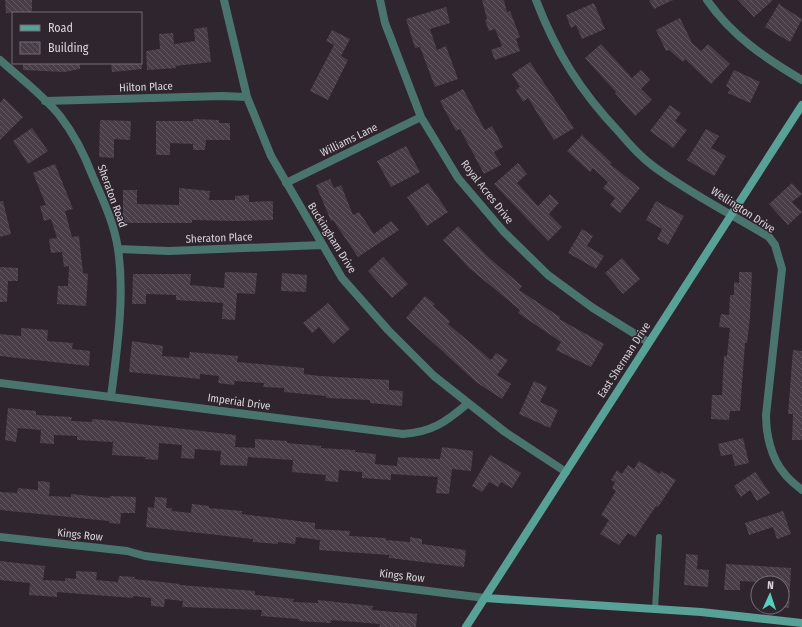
<svg xmlns="http://www.w3.org/2000/svg" width="802" height="627" viewBox="0 0 802 627" font-family="'Fira Sans Condensed',sans-serif">
<style>
.building{fill:url(#building-back-hatch)}
.lines{fill:none;stroke-linecap:round;stroke-linejoin:round}
.lane{stroke:#4a756e;stroke-width:6}
.street{stroke:#4a756e;stroke-width:8}
.secondary{stroke:#58a196;stroke-width:8}
.labels{text-anchor:middle;dominant-baseline:central;stroke-width:3;stroke-linejoin:round;paint-order:stroke}
.street-label{font-size:11px;fill:#dbd4da;stroke:#2f252f}
</style>
<defs>
<pattern id="building-back-hatch" width="6" height="6" patternUnits="userSpaceOnUse"><rect width="6" height="6" fill="#493e48"/><path d="M-1 5l2 2M0 0l6 6M5-1l2 2" fill="none" stroke="#635962"/></pattern>
</defs>
<rect width="100%" height="100%" fill="#2f252f"/>
<path class="building" d="M5,0H32V12L6,13Z
M482,0H504L507,12L510,11L520,37L516,39L520,51L495,60L491,50L502,46L495,29L489,31L485,20L487,19Z
M649,0H673L654,9Z
M738,0H773L754,17Z
M780,2V5L802,19L790,42L765,27Z
M594,3L605,29L582,39L576,25L571,28L566,15Z
M446,7L450,23L430,29L437,50L446,46L458,79L435,87L420,47L415,48L406,19Z
M680,18L692,43L701,51L708,44L730,64L711,84L685,59L683,62L669,50L666,51L656,30Z
M207,27L211,62L175,66L176,68L147,70L146,51L160,49L159,34L173,33L174,44L195,41L194,29Z
M332,30L350,39L341,56L348,60L328,100L310,91L334,45L326,41Z
M601,44L632,78L641,70L650,80L641,89L652,100L635,116L615,93L616,92L585,58Z
M530,62L574,128L554,140L528,98L523,102L516,90L520,87L512,74Z
M23,63H80V69L64,72L23,70Z
M111,63H142V69L112,72Z
M734,70L760,82L750,103L728,93L730,89L726,86Z
M463,89L485,130L492,126L503,147L494,152L501,165L484,174L460,129L456,131L440,101Z
M4,98L23,117L0,140V103Z
M670,105L681,113L675,121L687,130L673,148L650,131Z
M193,119L219,120V123H230V140H206L205,150H193V144L170,143V155H156V121H193Z
M100,120L131,121L130,140L114,139V158L99,157Z
M32,128L48,151L28,164L13,141Z
M706,129L719,136L711,148L726,156L714,176L687,160Z
M583,134V136L612,163L610,164L640,188L620,213L610,205L615,198L603,188L608,182L593,168L590,172L567,151Z
M406,146L420,172L391,187L377,161Z
M518,163L527,174L517,183L538,206L550,194L559,203L549,214L562,227L548,241L494,184Z
M55,164L73,209L65,211L72,237L79,236L83,273L88,274L86,306L57,304L58,286H68L69,266L64,267L62,252L51,253L49,239L57,238L51,219L44,221L40,206L46,205L33,173Z
M330,179L334,188L341,185L353,215L359,212L374,234L391,221L399,230L358,257L333,220L331,221L316,185Z
M428,183L448,212L427,226L407,197Z
M792,183L802,194L792,202L802,212L788,225L769,204Z
M179,188L210,191L209,200H235V196L249,195V202L273,201V220L236,221L192,220V223H123V190H137V204L179,205Z
M0,201H3L11,234L0,237Z
M656,201L684,216L668,245L657,239L662,229L646,220Z
M458,226L487,256L522,286L519,290L560,317L559,319L604,344L591,367L556,350L561,342L518,313L520,310L469,268L443,240Z
M582,229L593,236L587,246L604,256L596,269L568,253Z
M383,257L408,284L392,298L368,271Z
M622,258L640,279L623,294L605,273Z
M0,267L18,268V281H8L7,302H0Z
M225,272L257,273L255,294L237,293L235,320L222,319L223,303L176,300V295L146,294V304H132L133,274H191L190,285L224,288Z
M739,272H752L750,317L747,343H745L740,411H730L729,420L711,419L712,395H722L724,356H727L730,328L719,327L721,314L729,315L730,295H734V282L739,283Z
M282,273L307,275L306,292L281,291Z
M425,296L435,304L433,306L450,321L448,324L491,360L496,353L508,360L497,375L511,384L502,399L476,382L406,318Z
M328,303L350,329L333,344L319,327L312,333L303,323Z
M21,328L48,330L47,341L73,343L72,349L90,351L89,366L0,356V334L21,336Z
M132,341L163,346L162,356L189,358L190,352L215,354L238,356L237,362L304,368V374L319,376L389,380V390L403,391L402,406L370,403V400L326,398V396L284,392V388L263,387L264,383L235,381L234,385L218,383L219,376L200,374V379L129,372Z
M793,350L802,351V440H792L793,414H788Z
M534,381L547,387L540,402L558,410L550,428L519,414Z
M8,408L36,411V415L72,417L71,421L92,422V419L105,420L236,435L235,447L255,448V439L287,441V443L321,446V448L355,450V452L376,454L375,464L397,466L398,457L440,459L442,447L473,451L471,471L452,469L449,494L436,493L438,477L391,474V480L362,478V472L339,470L338,482L325,481L326,475L292,472L293,460L248,457L247,466L220,465L221,451L195,449L194,459L181,458L182,445L159,443L158,460L145,459L146,457L112,455L113,442L77,440V436L54,435V444L40,443L41,430L18,428L16,442L5,440Z
M743,438L749,463L735,466L732,454L721,456L718,444Z
M490,455L521,473L512,488L501,482L498,487L489,482L482,492L472,486Z
M639,461L660,474L661,471L676,480L658,507L656,506L635,537L628,533L619,545L600,534L609,520L601,515L616,491L612,488L615,482L611,480L617,470L622,474L628,465L634,469Z
M755,472L770,493L757,501L750,490L741,497L734,486Z
M38,481L50,482L49,496L71,497V494L110,498V496L136,497L135,513H121L120,524L109,523V521L0,510V492L17,493L18,488L38,490Z
M155,497L167,498L166,508H172V511L191,513L192,504L209,506V508L242,511V514L315,523V529L350,531L349,536L386,538V540L410,542V537L422,539V544L466,550L464,567L389,558V555L319,550L320,540L296,537L295,544L278,542V544L253,542V539L146,527L148,507L154,508Z
M783,511L791,534L777,539L773,527L749,535L745,523Z
M686,554L698,555L697,569L709,570L708,587L684,585Z
M0,561L45,566L43,580L65,581V578L76,579V571L97,572L96,580L118,582L119,576L135,577L134,579L180,584V585L255,591V595L294,599L293,602L318,603V600L373,606L372,610L417,614L416,627H379L380,624L331,620V623L299,621V619L261,616L262,610L182,607L183,601L165,599L164,607L151,606V598L133,596V598L57,592V597L29,595L30,583L0,580Z
M726,564L791,568L789,608L782,607V583L740,581V590H724Z"/>
<g class="lines">
<path class="lane" d="M655,609L659,537"/>
<path class="street" d="M224,0L247,97L271,156L342,278L388,330L434,376L505,432L566,472
M380,0L385,23L421,117L458,178L504,232L548,275L593,308L648,342
M536,0C556,52 580,91 619,132C629,144 641,157 653,166C689,193 731,214 769,237L775,245L782,269L766,415C766,434 771,458 784,473C789,480 796,485 802,490
M707,0C732,36 765,58 802,80
M0,60C20,78 43,95 60,116C74,134 85,156 93,177C103,200 114,223 118,249C125,297 117,349 111,397
M45,101L222,96L247,97
M286,183L421,117
M118,249L169,251L322,245
M0,383L403,434C432,432 446,422 467,404
M0,537L127,551L145,556L485,598"/>
<path class="secondary" d="M485,598L701,612L802,623
M466,627L802,105"/>
</g>
<g class="labels">
<g class="street-label">
<text transform="translate(146 87) rotate(-2)">Hilton Place</text>
<text transform="translate(349 140) rotate(-26)">Williams Lane</text>
<text transform="translate(487 192) rotate(52)">Royal Acres Drive</text>
<text transform="translate(112 196) rotate(70)">Sheraton Road</text>
<text transform="translate(743 210) rotate(33)">Wellington Drive</text>
<text transform="translate(219 238) rotate(-2)">Sheraton Place</text>
<text transform="translate(332 238) rotate(58)">Buckingham Drive</text>
<text transform="translate(624 360) rotate(-57)">East Sherman Drive</text>
<text transform="translate(239 402) rotate(8)">Imperial Drive</text>
<text transform="translate(80 535) rotate(6)">Kings Row</text>
<text transform="translate(402 576) rotate(7)">Kings Row</text>
</g>
</g>
<rect x="12" y="12" width="130" height="52" fill="#2f252f" stroke="#746b73"/>
<rect x="20" y="25" width="20" height="6" fill="#58a196" stroke="#746b73"/>
<text x="48" y="32" font-size="12" fill="#dbd4da">Road</text>
<rect x="20" y="42" width="20" height="12" fill="url(#building-back-hatch)" stroke="#746b73"/>
<text x="48" y="52" font-size="12" fill="#dbd4da">Building</text>
<g transform="translate(770 595) rotate(3)"><circle r="19" fill="#2f252f" stroke="#746b73"/>
<path d="M0-3L7 15L0 10L-7 15Z" fill="#5acebe"/>
<text y="-6" font-size="11" font-weight="bold" text-anchor="middle" fill="#dbd4da">N</text>
</g>
</svg>
